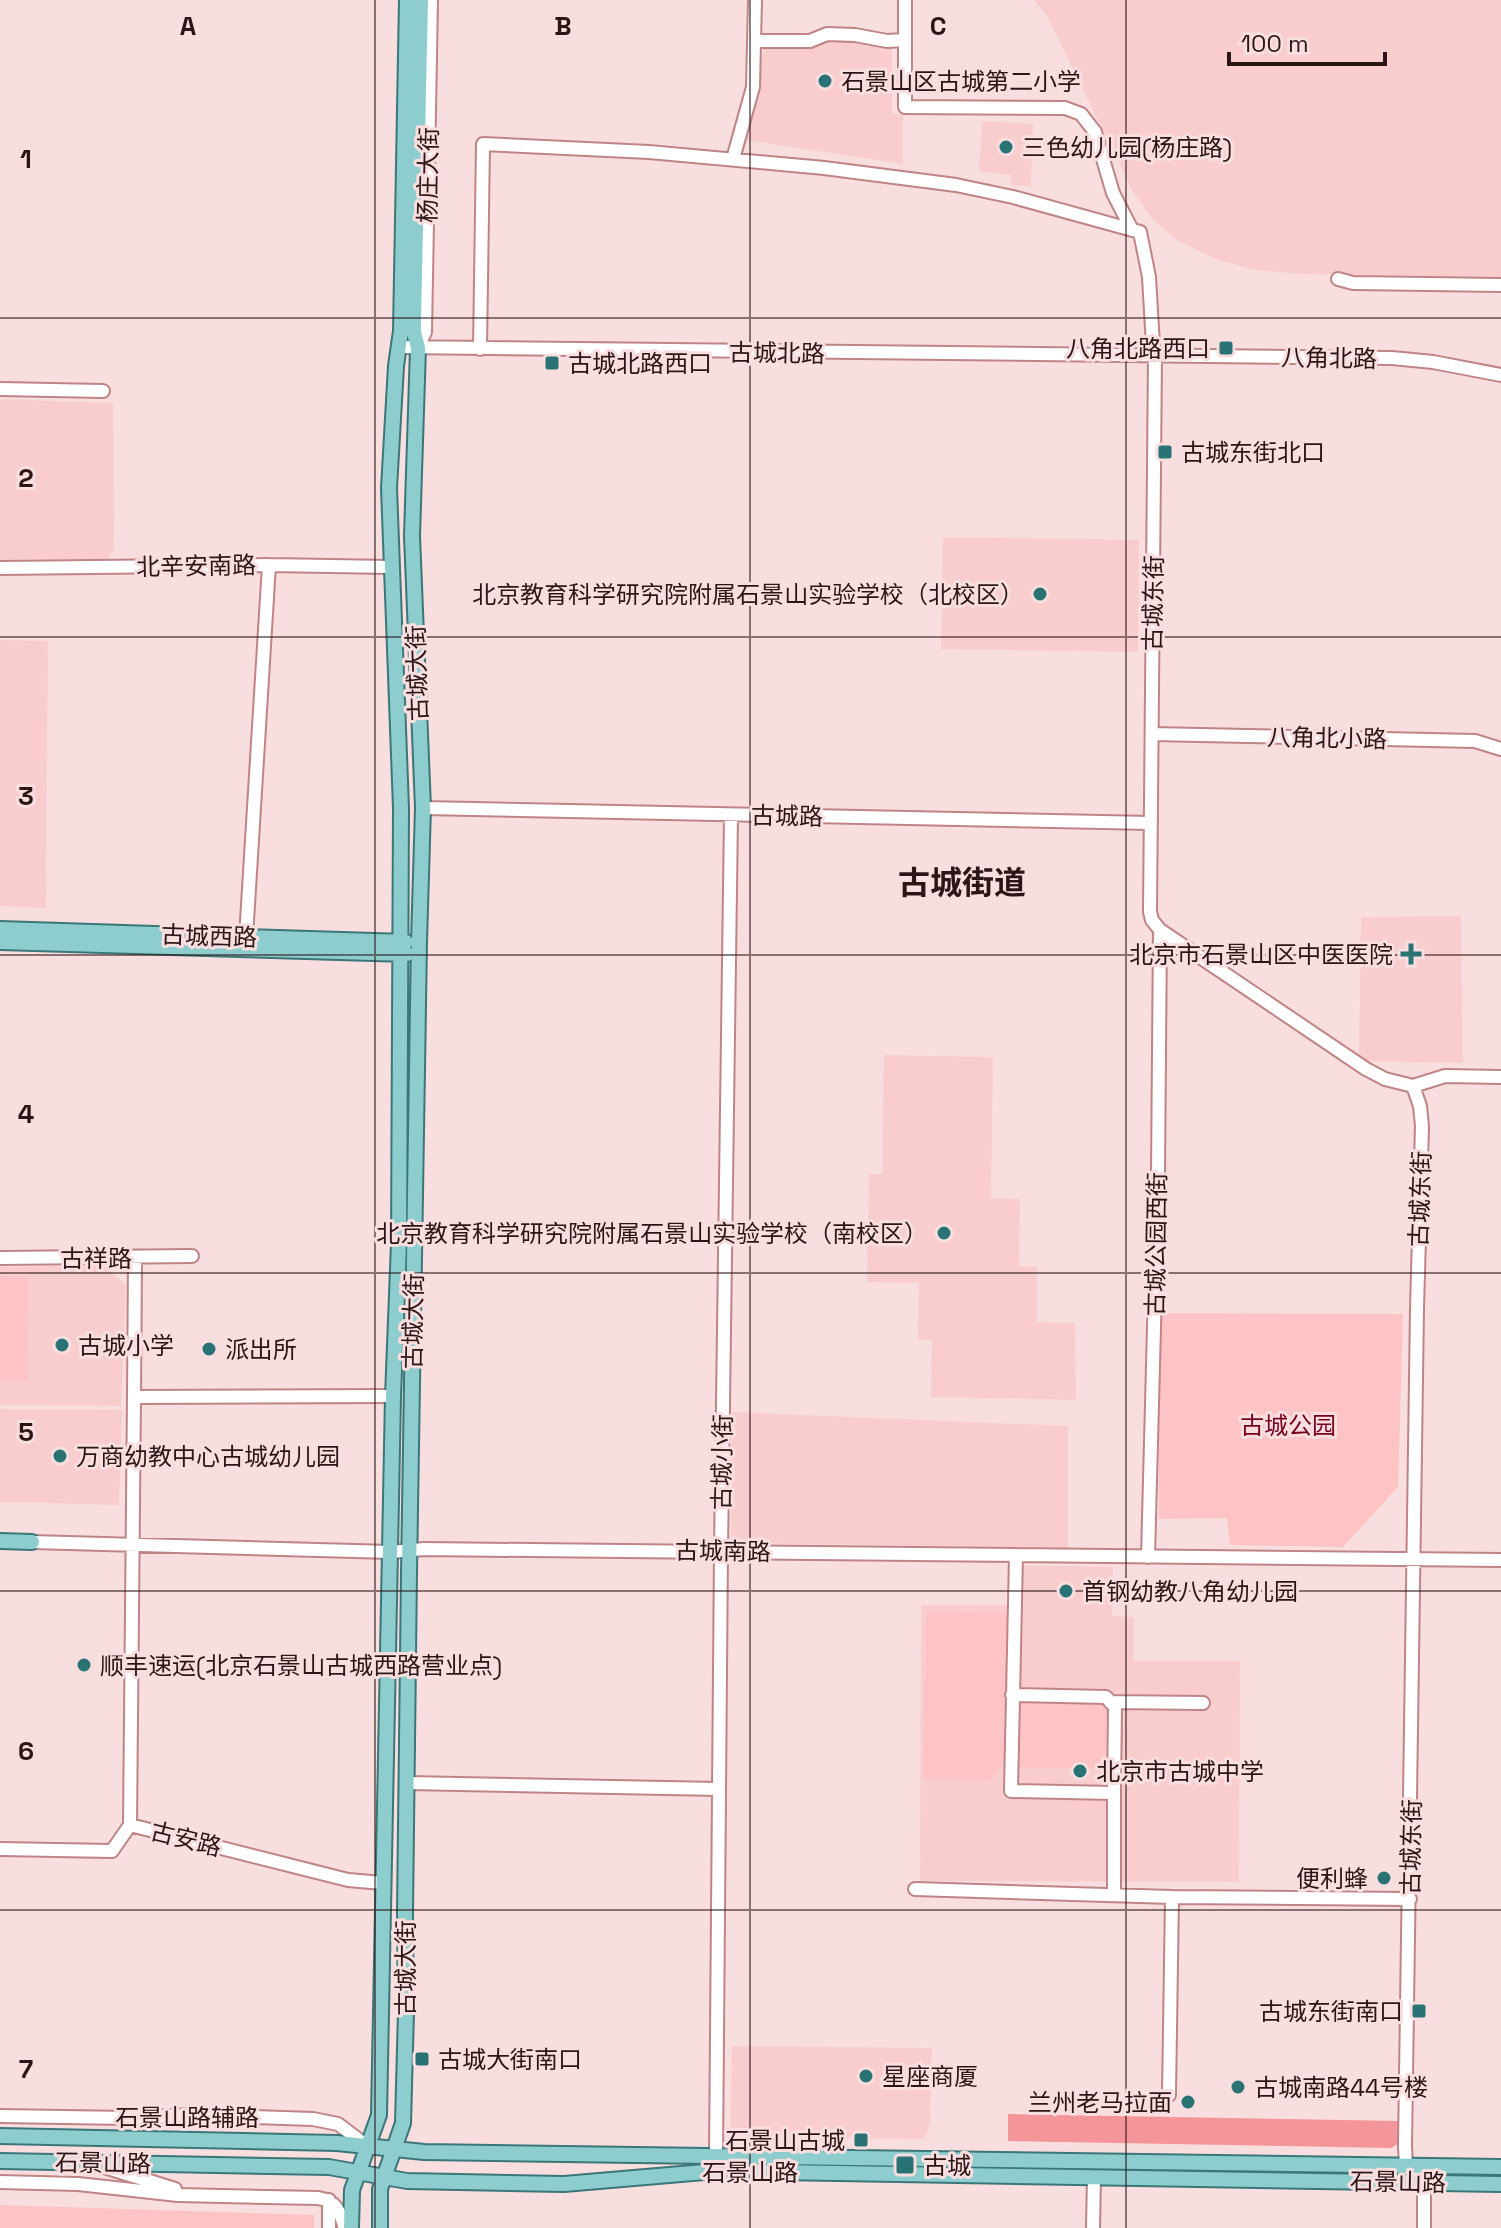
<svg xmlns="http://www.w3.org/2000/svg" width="1501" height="2228" viewBox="0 0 1501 2228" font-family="'Space Grotesk','Noto Sans SC',sans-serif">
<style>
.built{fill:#f9cdce}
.green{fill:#fec3c4}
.forest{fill:#f49599}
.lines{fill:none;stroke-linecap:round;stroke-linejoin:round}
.minor-casing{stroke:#bf8486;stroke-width:16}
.major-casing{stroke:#3b7679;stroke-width:18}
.minor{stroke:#fff;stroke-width:12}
.major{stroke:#8ecdce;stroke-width:14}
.grid{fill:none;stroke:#2b1516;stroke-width:2;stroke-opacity:0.55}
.poi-dot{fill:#297375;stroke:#f8dede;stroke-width:3}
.labels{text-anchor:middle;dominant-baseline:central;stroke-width:6;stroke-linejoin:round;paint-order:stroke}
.poi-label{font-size:24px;fill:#2b1516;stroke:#f8dede;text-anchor:start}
.street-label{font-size:24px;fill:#2b1516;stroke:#f8dede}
.park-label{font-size:24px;fill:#77001f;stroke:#f8dede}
.district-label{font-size:32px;font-weight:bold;fill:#2b1516;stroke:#f8dede}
.grid-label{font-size:26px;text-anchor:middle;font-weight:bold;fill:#2b1516;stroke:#f8dede;stroke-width:6;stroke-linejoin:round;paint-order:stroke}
</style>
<rect width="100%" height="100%" fill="#f8dede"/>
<path class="built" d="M1034,0H1501V277L1301,274L1255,270L1218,260L1177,240L1153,220L1133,192L1047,16Z
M833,40L892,48V113L903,115V164L745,140L765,45H812Z
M982,121L1033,124L1031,187L1011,185V175L979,171Z
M0,399L113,403L114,550L108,559L0,560Z
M943,537L1139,540L1138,652L941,649Z
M0,640L48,641L46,908L0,906Z
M1461,916L1463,1063L1359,1061L1361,917Z
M884,1055L993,1057L991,1198L1020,1199L1019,1266L1037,1267V1322L1075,1323L1076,1400L931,1397L932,1340L918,1339L919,1283L867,1282L869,1174H882Z
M103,1265L126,1285L121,1406L0,1405V1267Z
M0,1409L122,1410L119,1505L0,1502Z
M732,1412L1068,1426V1548L731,1543Z
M1011,1565L1113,1567L1112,1616L1134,1617V1661H1240L1239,1882L920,1881L921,1605H1010Z
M732,2046L932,2048L930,2120L927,2134L922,2139L824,2138L816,2144L730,2141Z"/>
<path class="green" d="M0,1276L28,1277L27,1381L0,1380Z
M1159,1313L1403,1314L1398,1487L1343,1547L1230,1545L1227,1518L1159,1519Z
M926,1611L1010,1613L1007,1757L991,1780L923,1778Z
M1015,1702L1107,1704L1105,1769L1013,1767Z
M0,2205L314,2215V2228H0Z"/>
<path class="forest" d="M1008,2114L1399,2121V2143L1391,2148L1008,2141Z"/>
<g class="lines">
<g class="minor-casing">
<path id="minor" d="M905,0V107L1065,108L1081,114L1095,132L1113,193L1132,230
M754,41H810L827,34L855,35L887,41L905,40
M733,159L753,87L755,0
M1338,279L1353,283L1501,285
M400,347L1392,358L1433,362L1501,375
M418,348L425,332L431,0
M480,349L483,144L649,152L824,168L956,185L1013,197L1140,232L1149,277L1153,345L1155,356L1150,912L1152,920L1160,930L1366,1069L1385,1079L1413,1086L1445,1076L1501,1077
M0,389L103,391
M0,568L269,565L391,567
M1152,734L1475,741L1501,749
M423,808L1151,823
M246,937L269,565
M1413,1086L1420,1106L1422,1126L1417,1309L1405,2146L1406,2166L1424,2182V2228
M0,1258L192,1256
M135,1258L134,1397L393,1396
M32,1542L391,1552L424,1549L1501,1560
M1148,1557L1158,1174L1160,930
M1012,1695L1106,1697L1115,1707L1114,1793L1011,1791L1016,1555
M1110,1702L1203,1703
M407,1783L719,1789
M130,1825L134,1397
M0,1849L112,1851L130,1825L348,1880L383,1883
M915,1889L1172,1897L1410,1899
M1114,1895V1793
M1169,2095L1172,1897
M0,2116L128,2118L193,2115L313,2119L338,2124L367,2146
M716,2156L721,1551L731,815
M101,2166L175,2189
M0,2182L78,2184L178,2195L318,2198C337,2201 340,2212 345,2228
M329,2200V2228
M1093,2228L1094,2177"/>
</g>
<g class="major-casing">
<path id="major" d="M0,929L406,942
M0,942L407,954
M0,1541L32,1542
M0,2136L337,2143L424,2152L1501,2167
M0,2161L329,2167L407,2181L564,2184L716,2171L1501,2184
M351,2228L352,2190L379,2115L393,1396L399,1244L401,808L389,488L396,366L401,331L407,0
M380,2228V2189L403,2123L406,2012L405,1913L409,1572L419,942L423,808L412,536L418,348L414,332V319L421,0"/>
</g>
<use href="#minor" class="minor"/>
<use href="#major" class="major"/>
</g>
<path class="grid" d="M375,0V2228M750,0V2228M1126,0V2228M0,318H1501M0,637H1501M0,955H1501M0,1273H1501M0,1591H1501M0,1910H1501"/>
<g class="poi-dot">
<circle cx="825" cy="81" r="8"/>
<circle cx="1006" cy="147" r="8"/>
<rect x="1218" y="340" width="16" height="16" rx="4"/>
<rect x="544" y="355" width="16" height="16" rx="4"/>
<rect x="1157" y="444" width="16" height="16" rx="4"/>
<circle cx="1040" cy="594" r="8"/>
<path d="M1407 942h8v8h8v8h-8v8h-8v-8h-8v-8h8z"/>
<circle cx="944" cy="1233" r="8"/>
<circle cx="62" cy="1345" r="8"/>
<circle cx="209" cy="1349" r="8"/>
<circle cx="60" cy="1456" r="8"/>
<circle cx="1066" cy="1591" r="8"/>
<circle cx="84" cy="1665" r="8"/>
<circle cx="1080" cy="1771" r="8"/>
<circle cx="1384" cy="1878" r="8"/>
<rect x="1411" y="2003" width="16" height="16" rx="4"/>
<rect x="414" y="2051" width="16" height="16" rx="4"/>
<circle cx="866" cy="2076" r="8"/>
<circle cx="1238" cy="2087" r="8"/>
<circle cx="1188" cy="2102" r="8"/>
<rect x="853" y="2132" width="16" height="16" rx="4"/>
<rect x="895" y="2155" width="20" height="20" rx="4"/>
</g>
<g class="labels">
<g class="poi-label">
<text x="841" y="81">石景山区古城第二小学</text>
<text x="1022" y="147">三色幼儿园(杨庄路)</text>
<text x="1210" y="348" text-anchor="end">八角北路西口</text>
<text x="568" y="363">古城北路西口</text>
<text x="1181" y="452">古城东街北口</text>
<text x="1024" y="594" text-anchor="end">北京教育科学研究院附属石景山实验学校（北校区）</text>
<text x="1393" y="954" text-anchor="end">北京市石景山区中医医院</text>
<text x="928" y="1233" text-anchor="end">北京教育科学研究院附属石景山实验学校（南校区）</text>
<text x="78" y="1345">古城小学</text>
<text x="225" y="1349">派出所</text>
<text x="76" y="1456">万商幼教中心古城幼儿园</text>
<text x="1082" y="1591">首钢幼教八角幼儿园</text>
<text x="100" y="1665">顺丰速运(北京石景山古城西路营业点)</text>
<text x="1096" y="1771">北京市古城中学</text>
<text x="1368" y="1878" text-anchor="end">便利蜂</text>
<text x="1403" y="2011" text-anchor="end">古城东街南口</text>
<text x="438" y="2059">古城大街南口</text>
<text x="882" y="2076">星座商厦</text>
<text x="1254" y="2087">古城南路44号楼</text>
<text x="1172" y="2102" text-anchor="end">兰州老马拉面</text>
<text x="845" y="2140" text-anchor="end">石景山古城</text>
<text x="923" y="2165">古城</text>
</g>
<g class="street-label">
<text transform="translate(428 175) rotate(-89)">杨庄大街</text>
<text transform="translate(777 353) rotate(1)">古城北路</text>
<text transform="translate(1329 358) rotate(1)">八角北路</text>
<text transform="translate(196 566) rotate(-1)">北辛安南路</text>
<text transform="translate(1153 603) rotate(-89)">古城东街</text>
<text transform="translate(417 673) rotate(-92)">古城大街</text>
<text transform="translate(1327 738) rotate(1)">八角北小路</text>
<text transform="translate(787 816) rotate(1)">古城路</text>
<text transform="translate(209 936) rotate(2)">古城西路</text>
<text transform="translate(1420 1199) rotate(-88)">古城东街</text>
<text transform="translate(1156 1244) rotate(-89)">古城公园西街</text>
<text x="96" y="1258">古祥路</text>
<text transform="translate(413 1321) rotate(-89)">古城大街</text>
<text transform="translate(722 1462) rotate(-89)">古城小街</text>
<text transform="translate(723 1551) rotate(1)">古城南路</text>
<text transform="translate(186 1839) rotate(14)">古安路</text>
<text transform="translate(1411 1847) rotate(-89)">古城东街</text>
<text transform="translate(405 1968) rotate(-90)">古城大街</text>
<text x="187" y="2117">石景山路辅路</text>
<text transform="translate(103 2163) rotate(1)">石景山路</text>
<text x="750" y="2172">石景山路</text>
<text transform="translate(1398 2182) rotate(1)">石景山路</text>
</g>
<g class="park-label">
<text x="1288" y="1425">古城公园</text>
</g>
<g class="district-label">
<text x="962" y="883">古城街道</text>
</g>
</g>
<g class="grid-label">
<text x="188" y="35">A</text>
<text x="563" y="35">B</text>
<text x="938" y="35">C</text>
<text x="26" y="168">1</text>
<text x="26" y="487">2</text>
<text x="26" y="805">3</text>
<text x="26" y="1123">4</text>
<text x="26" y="1441">5</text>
<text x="26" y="1760">6</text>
<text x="26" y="2078">7</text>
</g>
<path d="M1229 52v12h156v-12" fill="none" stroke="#2b1516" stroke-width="4"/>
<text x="1241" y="52" font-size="24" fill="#2b1516" stroke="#f8dede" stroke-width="6" paint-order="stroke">100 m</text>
</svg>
